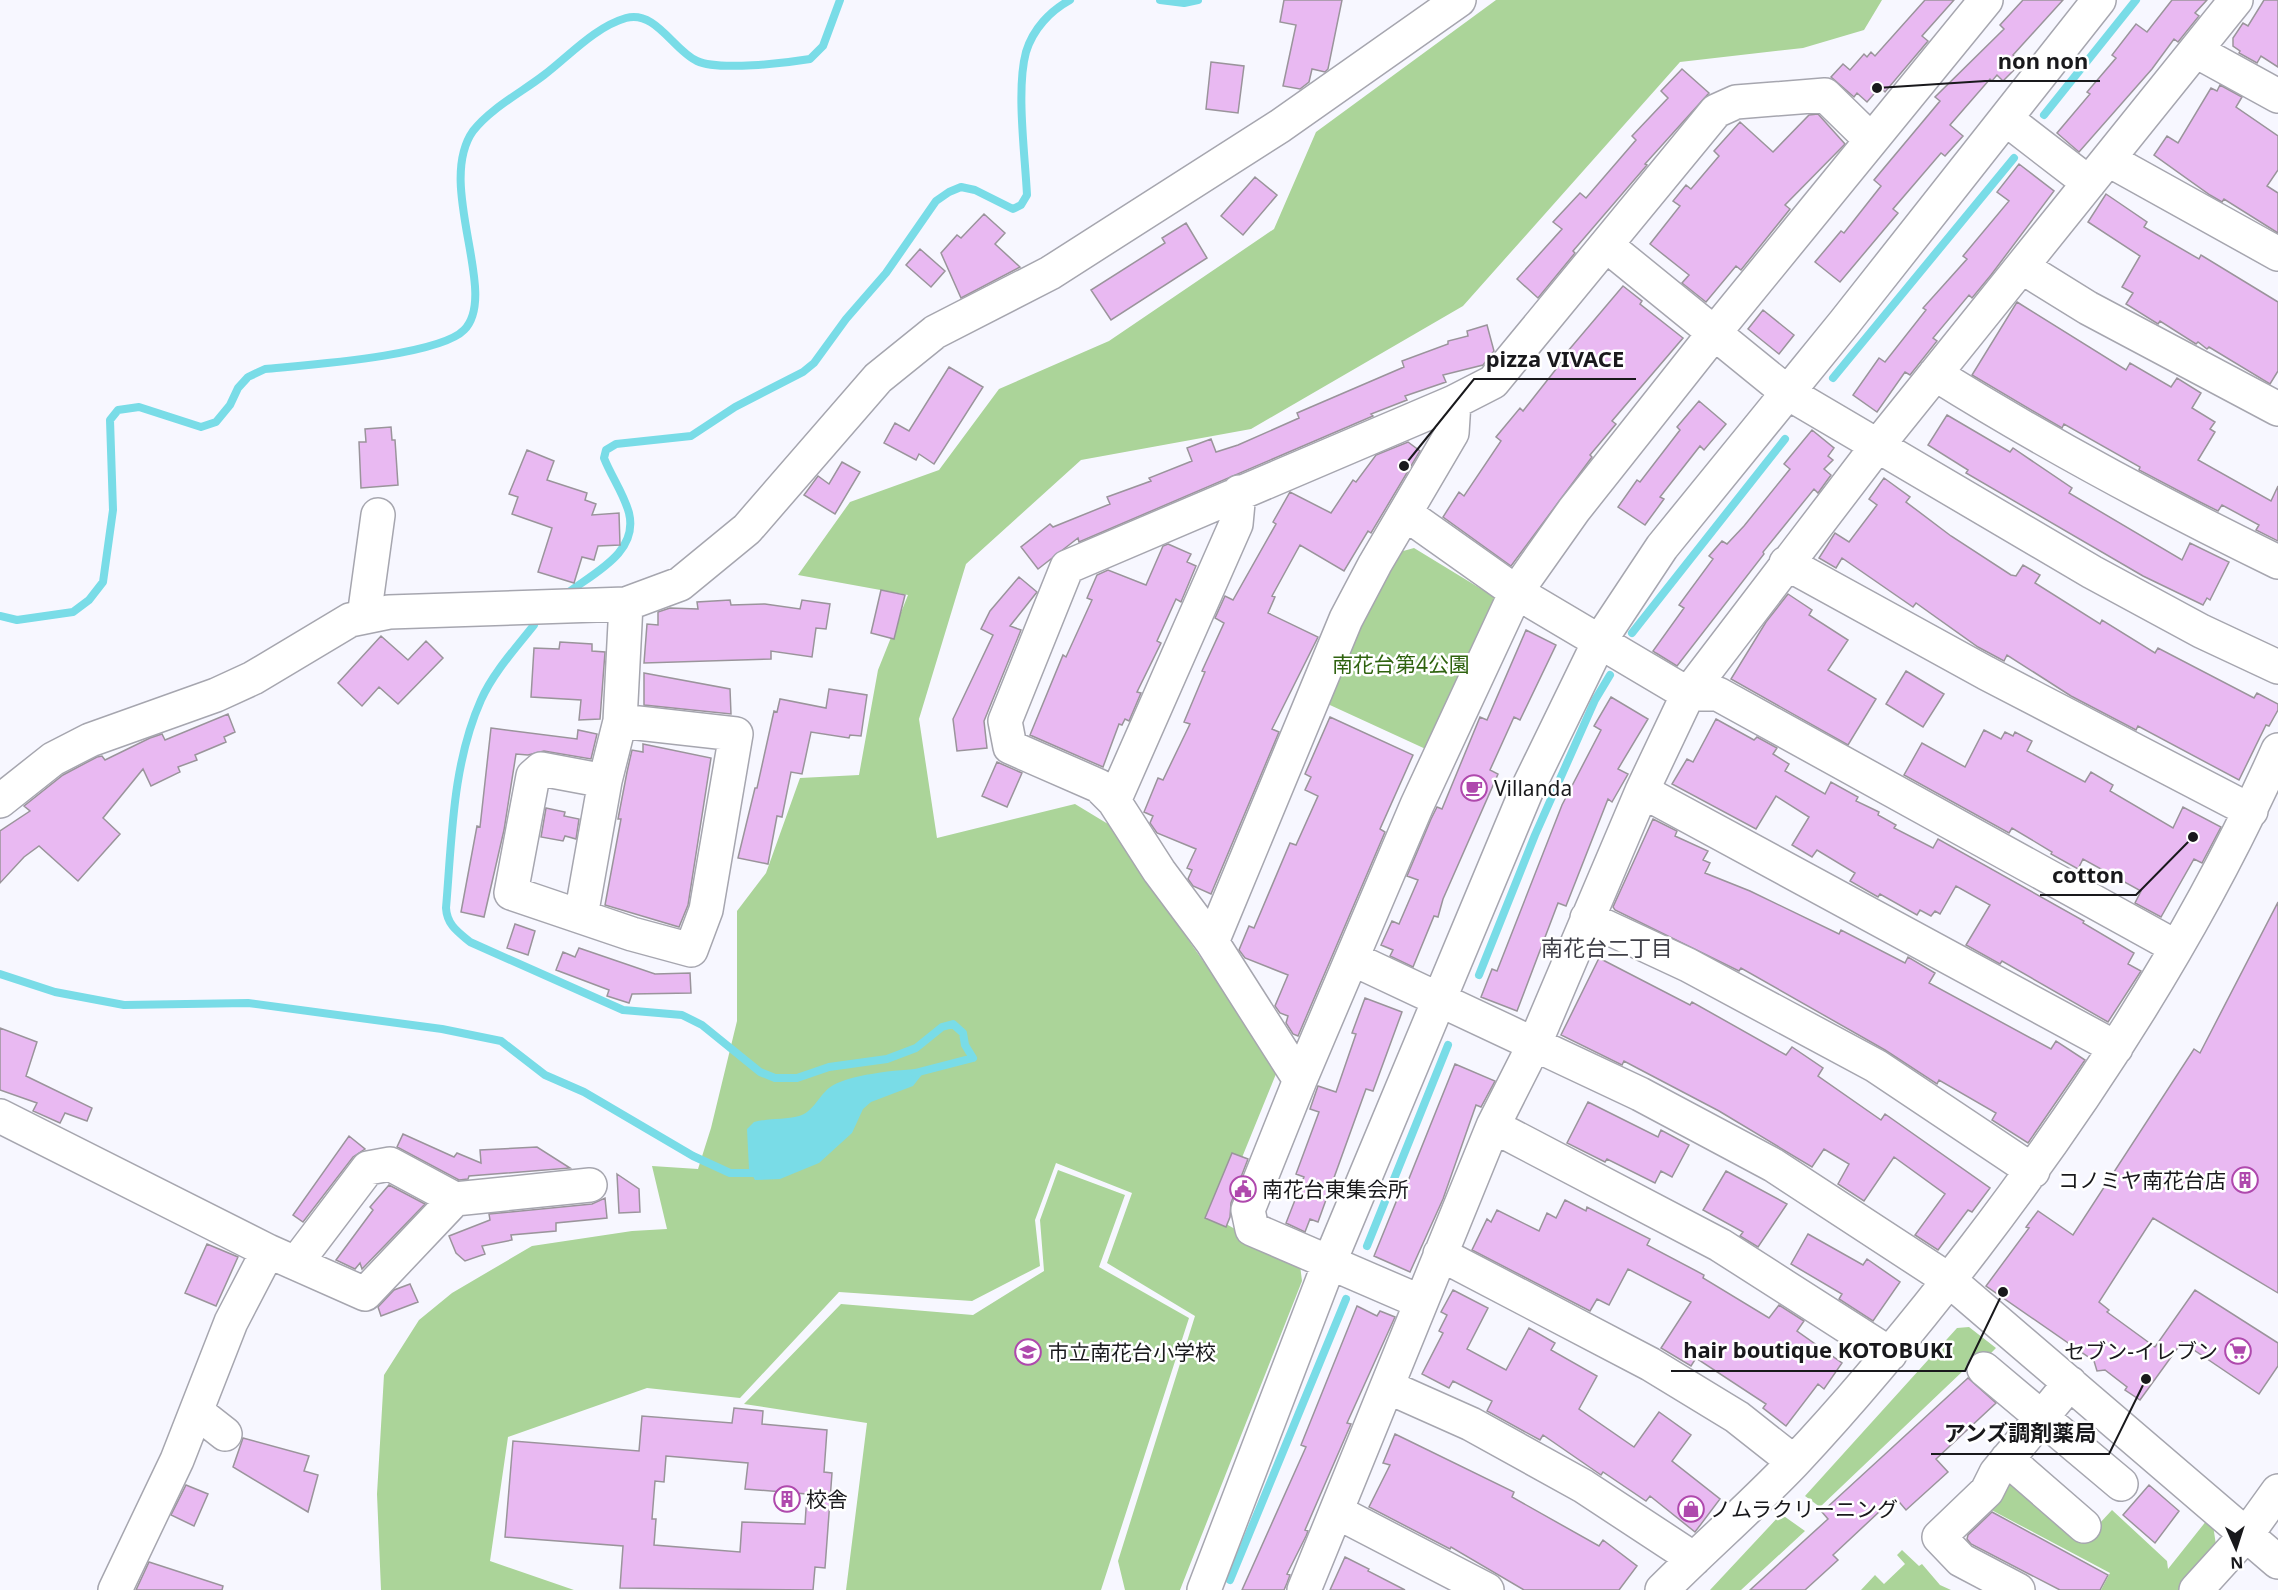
<svg xmlns="http://www.w3.org/2000/svg" width="2278" height="1590" viewBox="0 0 2278 1590" font-family="'Noto Sans','Noto Sans JP',sans-serif">
<style>
.green{fill:#abd499}
.water{fill:#79dce7}
.lines{fill:none;stroke-linecap:round;stroke-linejoin:round}
.stream{stroke:#79dce7;stroke-width:8}
.building{fill:#e9b9f2;stroke:#9a949b;stroke-width:1.5;fill-rule:evenodd}
.minor-casing{stroke:#a6a6af;stroke-width:36}
.minor{stroke:#fff;stroke-width:33}
.labels{text-anchor:middle;dominant-baseline:central;stroke-width:5;stroke-linejoin:round;paint-order:stroke}
.park-label{font-size:21px;fill:#2f630f;stroke:#fff}
.poi-label{font-size:21px;fill:#19191c;stroke:#fff;text-anchor:start}
.neighbourhood-label{font-size:22px;fill:#404048;stroke:#fff}
.leader{fill:none;stroke:#19191c;stroke-width:2}
.callout-dot{fill:#19191c;stroke:#fff;stroke-width:2}
.callout-label{font-size:22px;text-anchor:middle;font-weight:bold;fill:#19191c;stroke:#fff;stroke-width:5;stroke-linejoin:round;paint-order:stroke}
</style>
<rect width="100%" height="100%" fill="#f7f7ff"/>
<path class="green" d="M1496,0H1882L1864,30L1803,48L1680,62L1463,306L1251,429L1081,460L966,564L919,719L937,838L1075,804L1108,824L1278,1069L1217,1219L1300,1265L1302,1281L1180,1590H1125L1118,1561L1195,1316L1107,1263L1132,1193L1056,1163L1035,1220L1040,1266L972,1301L839,1292L740,1398L647,1388L508,1437L490,1561L574,1590H381L377,1494L384,1375L419,1320L452,1293L532,1246L632,1231L667,1229L652,1166L698,1169L711,1128L737,1021V911L766,873L800,778L859,775L878,670L908,595L798,575L850,502L939,470L999,389L1109,341L1274,229L1316,132Z
M1414,548L1496,598L1430,751L1319,700L1396,553Z
M1058,1170L1125,1195L1099,1267L1189,1318L1101,1590H846L867,1423L744,1404L841,1304L973,1315L1044,1271L1040,1220Z
M1969,1327L1996,1348L1985,1359L1964,1370L1820,1507L1805,1496L1957,1328Z
M2012,1478L2086,1538L2112,1510L2167,1561L2168,1569L2207,1520L2213,1525L2216,1545L2178,1590H2101L2110,1573L1982,1505Z
M1781,1514L1805,1531L1741,1590H1710Z
M1902,1550L1919,1566L1922,1564L1940,1585L1951,1590H1861L1875,1575L1884,1584L1905,1564L1897,1555Z"/>
<path class="water" d="M922,1069L924,1072L913,1086L871,1102L863,1109L852,1133L819,1163L780,1179L755,1180L749,1169L747,1129L754,1122C769,1118 785,1120 799,1116C812,1113 819,1096 829,1088C844,1075 901,1069 922,1069Z"/>
<g class="lines">
<path class="stream" d="M1160,0L1184,3L1198,0
M2044,115L2136,0
M1833,378L2014,158
M565,595C591,574 639,554 629,513C624,494 611,476 604,458L606,450L616,444L691,436L735,407L803,372L814,363L846,319L886,273L936,201L949,192L961,187L975,190L1013,209L1021,205L1027,195C1025,154 1016,89 1026,52C1033,29 1050,11 1070,0
M0,616L17,620L73,612L89,600L103,582L113,510L110,420L118,410L139,407L201,427L216,422L230,405L238,388L248,377L265,369C305,365 439,356 464,330C500,294 435,185 473,131C491,108 522,92 544,75C570,55 595,27 626,18C656,10 673,50 697,61C718,71 786,63 810,59L823,46L840,0
M534,625C515,649 493,673 481,700C452,765 452,839 446,908C447,925 458,932 470,942L623,1010L682,1015L702,1025L760,1072L775,1078H797L829,1067L887,1059L916,1048L942,1027L953,1024L963,1033L965,1045L973,1058L915,1073
M1632,633L1785,439
M0,974L55,992L124,1005L248,1003L442,1029L501,1041L545,1075L584,1092L693,1156L730,1173H761
M1479,975L1535,835L1595,700L1610,675
M1367,1246L1448,1045
M1230,1580L1346,1299"/>
</g>
<path class="building" d="M1284,0H1342L1328,69L1325,72L1312,69L1309,82L1300,89L1283,86L1296,25L1280,22Z
M1925,0H1954L1922,36L1928,41L1885,92L1880,87L1867,102L1857,93L1854,97L1831,77L1843,64L1850,70L1864,54L1867,57L1871,52L1875,56Z
M2023,0H2063L2013,55L2021,63L2003,81L1997,75L1992,81L1990,79L1950,125L1963,136L1945,156L1941,153L1893,209L1898,213L1840,282L1815,262L1841,231L1844,233L1881,186L1874,180L1940,101L1935,97L2004,29L2000,25Z
M2172,0H2207L2195,13L2199,16L2178,42L2174,39L2152,69L2079,152L2057,133L2090,94L2087,92L2116,58L2112,55L2136,24L2147,32Z
M2264,0H2278V67L2261,56L2257,63L2239,53L2240,51L2233,46V38L2243,23L2248,26Z
M1211,62L1244,66L1238,113L1206,109Z
M1682,69L1709,93L1645,164L1647,165L1573,251L1575,253L1538,298L1517,279L1562,229L1553,222L1580,193L1586,198L1636,140L1632,136L1668,98L1661,91Z
M2220,85L2242,97L2236,107L2278,136V170L2267,186L2278,193V233L2224,199L2222,202L2210,195L2154,155L2167,136L2178,143L2211,88L2217,91Z
M1818,114L1845,144L1785,205L1790,209L1741,270L1736,266L1706,302L1682,283L1689,275L1650,244L1680,206L1673,201L1686,185L1691,189L1719,156L1714,151L1740,122L1773,152L1809,115Z
M2019,164L2054,191L1991,275L1972,298L1969,295L1933,338L1937,341L1910,375L1905,372L1877,412L1853,395L1879,358L1885,362L1926,310L1923,308L1967,259L1963,256L2009,201L1997,192Z
M1255,177L1277,195L1243,235L1221,216Z
M2106,194L2147,222L2144,227L2199,259L2201,255L2278,302V371L2270,384L2209,347L2207,349L2198,342L2196,344L2160,321L2158,324L2126,304L2133,293L2122,287L2140,256L2088,222Z
M984,214L1005,233L995,244L1020,267L961,298L941,253L957,235L961,238Z
M1186,223L1207,258L1111,320L1091,290L1165,243L1162,238Z
M920,249L945,271L931,287L906,265Z
M1623,286L1642,301L1640,304L1683,338L1612,421L1616,424L1590,455L1592,457L1511,566L1443,517L1459,492L1464,496L1501,441L1496,437L1520,408L1523,411L1564,359L1562,358Z
M2017,302L2126,370L2130,363L2171,387L2177,378L2201,393L2192,408L2215,422L2210,429L2215,432L2198,460L2271,501L2278,486V541L2256,530L2259,525L2222,505L2218,511L2198,501L2139,470L2140,467L2064,424L2062,428L1972,375Z
M1763,310L1794,335L1779,354L1748,329Z
M1487,325L1494,351L1483,365L1443,375L1446,382L1405,396L1407,400L1371,414L1373,416L1079,542L1078,538L1038,569L1021,547L1050,524L1053,527L1110,504L1107,497L1151,481L1149,478L1192,461L1187,448L1211,439L1216,452L1238,445L1299,418L1297,413L1404,367L1402,361L1448,344V341L1468,336L1467,331Z
M949,367L983,387L934,464L919,454L916,460L884,443L895,423L909,431Z
M1699,401L1726,424L1704,450L1700,446L1660,497L1664,499L1645,525L1618,507L1637,480L1640,482L1680,430L1677,427Z
M1947,415L2010,452L2013,448L2072,488L2069,493L2182,560L2190,543L2229,562L2210,600L2207,598L2203,605L2143,576L1966,473L1968,470L1928,445Z
M391,427L392,440H395L398,485L361,488L359,442H366L365,429Z
M1812,430L1834,448L1828,456L1833,460L1824,469L1831,475L1818,493L1814,489L1763,552L1764,554L1677,666L1656,653L1653,651L1684,608L1679,605L1713,559L1709,556L1722,541L1727,544L1744,526L1790,469L1784,464Z
M1408,442L1420,451L1371,533L1368,531L1344,571L1300,545L1272,596L1275,597L1268,613L1318,637L1272,729L1279,732L1211,894L1193,886L1188,879L1192,870L1187,868L1196,849L1157,833L1150,823L1153,816L1144,812L1158,778L1163,780L1190,724L1184,722L1205,672L1202,671L1224,623L1215,618L1225,596L1233,600L1276,524L1273,522L1290,492L1331,513L1353,480L1356,482L1376,455Z
M527,450L554,461L547,480L587,493L585,500L596,504L592,515L619,513L620,545L598,546L594,560L582,557L574,583L538,572L552,528L512,514L518,497L509,494Z
M842,462L860,472L835,514L804,495L818,476L829,484Z
M1884,478L1910,497L1906,502L1951,536L2011,575L2016,576L2023,565L2040,575L2035,583L2100,624L2102,620L2155,653L2158,648L2254,698L2257,693L2278,704V710L2269,726L2266,725L2239,780L2138,726L2136,730L2071,696L2007,655L2004,661L1978,647L1916,603L1913,607L1842,558L1836,568L1819,558L1835,533L1849,542L1877,505L1869,499Z
M1168,544L1191,554L1187,562L1196,566L1181,602L1176,599L1157,641L1161,643L1137,692L1141,693L1129,721L1125,719L1122,725L1119,724L1103,767L1030,735L1063,655L1066,657L1092,600L1087,598L1097,575L1108,570L1146,585L1163,546Z
M1019,577L1037,592L1010,626L1021,630L984,721L987,748L957,751L953,719L993,635L981,629L990,611Z
M881,590L905,595L894,639L871,633Z
M1788,594L1812,610L1809,615L1848,640L1828,670L1876,699L1848,745L1731,679L1766,622Z
M730,600L731,605L765,604L800,609L802,600L830,604L826,629L816,628L812,657L771,651V659L644,663L647,624L658,625V612L670,608L698,609L697,602Z
M1526,630L1556,645L1520,720L1514,717L1490,770L1498,774L1443,899L1438,917L1434,916L1413,967L1390,956L1393,950L1381,945L1392,921L1399,924L1418,880L1407,876L1431,819L1437,807L1442,809L1480,717L1487,720Z
M381,636L408,660L426,641L443,658L398,704L379,687L362,706L338,683Z
M560,642L592,644V651L605,652L600,719L579,720L581,700L531,697L534,648L559,649Z
M1906,671L1944,694L1923,727L1886,704Z
M644,673L730,689L731,714L644,705Z
M829,689L867,695L861,736L850,735L849,738L811,732L802,774L791,772L782,817L777,816L768,864L738,858L755,788H757L774,711L777,712L780,699L826,708Z
M1611,697L1648,719L1618,769L1628,774L1612,802L1608,799L1566,906L1558,903L1517,1011L1481,997L1492,969L1497,971L1562,805L1601,730L1594,726Z
M228,714L235,732L224,737L226,742L195,755L197,760L178,767L180,772L151,786L143,769L103,818L120,834L78,881L39,846L24,857L0,883V831L30,811L24,806L63,775L97,757L102,756L105,760L150,738L162,734L165,740Z
M1330,717L1413,755L1380,829L1385,832L1298,1036L1293,1034L1286,1023L1288,1016L1280,1013L1275,1006L1288,975L1245,958L1239,950L1249,926L1254,928L1290,843L1296,845L1318,796L1305,790L1311,777L1305,774Z
M1716,719L1754,740L1757,737L1777,748L1773,754L1789,764L1785,771L1825,794L1831,782L1858,797L1856,801L1879,812L1878,815L1896,825L1894,828L1933,848L1938,839L2084,921L2083,923L2134,953L2128,964L2141,971L2108,1022L2002,961L2000,964L1966,945L1990,905L1956,886L1940,914L1935,911L1931,916L1920,910L1917,915L1880,894L1878,897L1850,881L1855,873L1817,850L1812,857L1792,845L1809,817L1776,796L1756,829L1672,784L1687,759L1693,762Z
M491,728L577,739L578,730L597,734L591,759L544,751L528,755L516,754L504,830L484,917L461,912L477,826L480,827Z
M1984,730L2001,739L2005,732L2013,736L2015,732L2032,741L2027,751L2085,782L2091,772L2113,785L2110,791L2173,828L2183,807L2221,827L2202,863L2194,859L2161,917L2135,903L2141,891L2083,859L2078,869L2051,854L2052,852L2012,828L2009,833L1904,775L1922,743L1965,767Z
M643,744L711,758L688,905L679,927L605,905L621,819H618L627,772L632,750L643,752Z
M997,762L1022,773L1007,807L982,796Z
M546,808L565,812L564,816L579,819L576,839L565,836L563,841L541,837Z
M1653,819L1677,831L1675,836L1708,851L1703,860L1710,863L1705,873L1750,891L1839,934L1841,930L1905,963L1908,957L1935,973L1929,983L2051,1049L2056,1041L2085,1060L2028,1143L1992,1120L1996,1113L1939,1080L1937,1084L1885,1050L1741,968L1739,971L1615,910L1613,907Z
M2278,902V1293L2153,1218L2099,1302L2109,1310L2107,1312L2155,1347L2195,1290L2278,1343V1366L2259,1394L2182,1342L2140,1400L2125,1390L2127,1387L2105,1370L2097,1371L2094,1361L1986,1286L2029,1228L2026,1227L2038,1211L2073,1235L2194,1049L2200,1053Z
M515,924L535,931L528,955L507,948Z
M579,948L655,974L690,973L691,993L632,994L629,1003L607,996L609,990L556,970L563,952L575,957Z
M1599,958L1690,1005L1692,1002L1786,1055L1792,1047L1823,1068L1818,1076L1881,1120L1885,1114L1990,1188L1972,1212L1968,1210L1938,1250L1915,1235L1945,1194L1894,1157L1864,1201L1838,1184L1849,1164L1824,1149L1812,1167L1719,1111L1639,1069L1624,1061L1622,1065L1561,1035Z
M1365,998L1402,1012L1373,1091L1366,1089L1318,1222L1310,1219L1305,1232L1286,1223L1304,1177L1296,1174L1319,1112L1310,1109L1318,1086L1336,1092L1356,1034L1352,1033Z
M0,1028L37,1042L26,1076L92,1108L87,1121L65,1113L60,1123L33,1111L37,1103L0,1090Z
M1455,1064L1495,1081L1481,1107L1476,1105L1443,1199L1410,1272L1374,1256L1405,1180L1408,1181Z
M1588,1102L1658,1137L1661,1130L1689,1145L1672,1177L1661,1171L1655,1183L1607,1159L1605,1162L1567,1143Z
M403,1134L454,1157L457,1153L481,1163L480,1150L537,1147L570,1168L469,1176L468,1179L459,1180L397,1147Z
M349,1136L365,1149L353,1157L303,1222L293,1215Z
M1232,1153L1248,1159L1231,1203L1230,1217L1226,1227L1205,1218Z
M1726,1171L1787,1204L1758,1247L1740,1236L1743,1232L1703,1210Z
M617,1174L639,1189L640,1212L619,1213Z
M389,1185L425,1204L362,1269L360,1263L355,1269L336,1260L373,1210L370,1207Z
M605,1198L607,1218L556,1223V1231L511,1235L512,1240L482,1246L485,1254L465,1261L456,1253L449,1236L490,1220L489,1214L592,1204Z
M1565,1200L1586,1211L1587,1207L1650,1239L1647,1245L1704,1275L1703,1278L1769,1318L1779,1305L1804,1321L1797,1331L1842,1363L1824,1389L1818,1384L1786,1426L1763,1408L1766,1404L1696,1358L1691,1366L1661,1348L1691,1302L1628,1269L1609,1305L1597,1299L1590,1311L1472,1250L1487,1219L1491,1222L1497,1210L1539,1231L1547,1213L1556,1218Z
M1808,1234L1863,1265L1867,1259L1900,1282L1873,1321L1839,1299L1842,1294L1791,1264Z
M207,1244L238,1257L216,1306L185,1293Z
M410,1284L418,1302L381,1316L378,1307L394,1290Z
M1453,1290L1488,1308L1467,1349L1506,1370L1529,1328L1555,1343L1551,1350L1597,1376L1579,1409L1634,1447L1659,1412L1691,1435L1672,1461L1720,1499L1695,1532L1650,1496L1646,1501L1603,1472L1601,1475L1543,1435L1540,1440L1487,1411L1492,1401L1453,1381L1449,1388L1422,1374L1443,1333L1439,1331L1447,1315L1441,1312Z
M1357,1306L1377,1316L1380,1311L1395,1317L1347,1423L1351,1424L1305,1530L1308,1531L1306,1536L1287,1574L1290,1575L1287,1583L1284,1590H1242L1306,1447L1301,1445Z
M1968,1378L1996,1403L1936,1459L1948,1472L1906,1510L1895,1497L1833,1555L1838,1560L1805,1590H1750L1828,1519L1822,1512Z
M734,1408L763,1411L762,1424L827,1430L824,1472L832,1473L825,1568L815,1567L813,1590L620,1588L623,1546L505,1537L513,1441L639,1451L642,1416L732,1423ZM666,1456L748,1463L745,1489L807,1494L805,1524L742,1522L740,1552L654,1545L656,1519H652L655,1481L664,1482Z
M1395,1434L1514,1492L1512,1497L1599,1546L1603,1540L1637,1566L1619,1590H1524L1451,1547L1450,1549L1369,1507L1390,1465L1383,1463Z
M243,1438L309,1456L304,1471L318,1475L308,1512L233,1467Z
M186,1485L208,1494L194,1526L171,1515Z
M2149,1485L2179,1511L2155,1543L2123,1515Z
M1992,1512L2108,1575L2100,1590H2060L1971,1544L1967,1539L1968,1535Z
M1345,1557L1369,1569L1368,1571L1405,1590H1330Z
M149,1562L223,1586L222,1590H136Z"/>
<g class="lines">
<g class="minor-casing">
<path id="minor" d="M2196,51L2278,96
M2006,119L2089,183
M2109,160L2278,254
M1606,245L1788,393L2092,572L2201,631L2278,667
M2022,267L2088,308L2278,409
M1935,374C2047,444 2159,504 2278,562
M1406,514L1516,592L1688,694H1718L2176,947
M1786,563L1986,673L2251,811
M364,617L378,515
M605,781L541,769L533,776L511,893L632,934L691,950L706,910L736,734L620,721
M1642,791L2116,1048
M0,801L53,759L90,740L216,695L253,678L350,620L389,612L626,604L680,584L747,529L878,378L935,332L1050,273L1280,126L1459,0
M1114,801L1236,524L1239,492
M581,916L605,781L620,721L626,604
M1587,918L1688,965L1876,1066L2033,1171
M1212,942L1346,619L1375,564L1452,433L1454,402
M1353,959L1640,1094L1773,1165L1949,1280L2278,1562
M1300,1080L1212,942L1159,871L1114,801L1099,786L1010,747L1005,721L1067,567L1454,402L1493,382L1716,111L1736,102L1825,95L1870,139
M0,1116L268,1251L231,1322L177,1460L115,1590
M1493,1126L1720,1245L1890,1354
M268,1251L365,1294L455,1199L590,1185
M1440,1254L1650,1364L1737,1417L1794,1462
M296,1263L368,1168L390,1164L455,1199
M1421,1302L1252,1229L1248,1210L1300,1080L1417,805L1516,592L1574,510L1715,332L1986,0
M1984,1369L2121,1484
M1388,1387L1471,1424L1583,1486L1694,1559
M197,1412L225,1434
M2007,1459L2084,1526
M1337,1512L1487,1590
M1204,1590L1330,1261L1526,792L1599,642L1662,547L1845,322L2099,0
M1304,1590L1493,1126L1535,1043L1642,791L1688,694L1878,445L2236,0
M1662,1590C1705,1547 1752,1506 1794,1462C1858,1394 1917,1322 1974,1248C2092,1094 2199,928 2278,750
M2018,1590L1961,1560L1939,1537L1987,1491L1996,1473L2070,1383
M2196,1590L2247,1534L2278,1491"/>
</g>
<use href="#minor" class="minor"/>
</g>
<defs>
<g id="cafe-ring" transform="scale(1.35)"><circle r="9.5" fill="#fff" stroke="#af49ad" stroke-width="1.5"/><path d="M-5.5-4.5H6V0H3Q3 3.5 0 3.5H-2.5Q-5.5 3.5-5.5 0ZM3-3.2v2h1.7v-2ZM-6 4.5H4V6H-6Z" fill="#af49ad"/></g>
<g id="building-ring" transform="scale(1.35)"><circle r="9.5" fill="#fff" stroke="#af49ad" stroke-width="1.5"/><path d="M-4-6H4V6H1V3H-1V6H-4ZM-2.5-4.3h1.7v1.8h-1.7ZM.8-4.3h1.7v1.8H.8ZM-2.5-1h1.7V.8h-1.7ZM.8-1h1.7V.8H.8Z" fill="#af49ad"/></g>
<g id="civic-ring" transform="scale(1.35)"><circle r="9.5" fill="#fff" stroke="#af49ad" stroke-width="1.5"/><path d="M-.6-6.5H3V-4.5H.6V-3L4-1V1h2V6H-6V1h2V-1L-.6-3ZM-1.2 2.5V6h2.4V2.5Z" fill="#af49ad"/></g>
<g id="supermarket-ring" transform="scale(1.35)"><circle r="9.5" fill="#fff" stroke="#af49ad" stroke-width="1.5"/><path d="M-6-5.5h2.5l.6 2H6L4.5 2H-2.5L-4.4-4H-6ZM-1.5 3.2a1.3 1.3 0 1 0 .1 0ZM3 3.2a1.3 1.3 0 1 0 .1 0Z" fill="#af49ad"/></g>
<g id="school-ring" transform="scale(1.35)"><circle r="9.5" fill="#fff" stroke="#af49ad" stroke-width="1.5"/><path d="M0-5L7-2L0 1L-7-2ZM-4 1L0 2.5L4 1V4Q0 6-4 4Z" fill="#af49ad"/></g>
<g id="shop-ring" transform="scale(1.35)"><circle r="9.5" fill="#fff" stroke="#af49ad" stroke-width="1.5"/><path d="M-5-2.5h2.3a2.7 3.5 0 0 1 5.4 0H5L5.5 6h-11ZM-1.5-2.5h3a1.5 2.3 0 0 0-3 0Z" fill="#af49ad"/></g>
</defs>
<g fill-rule="evenodd">
<use href="#cafe-ring" x="1474" y="788"/>
<use href="#building-ring" x="2245" y="1180"/>
<use href="#civic-ring" x="1243" y="1189"/>
<use href="#supermarket-ring" x="2238" y="1351"/>
<use href="#school-ring" x="1028" y="1352"/>
<use href="#building-ring" x="787" y="1499"/>
<use href="#shop-ring" x="1691" y="1509"/>
</g>
<g class="labels">
<g class="park-label">
<text x="1401" y="664">南花台第4公園</text>
</g>
<g class="poi-label">
<text x="1494" y="788">Villanda</text>
<text x="2226" y="1180" text-anchor="end">コノミヤ南花台店</text>
<text x="1262" y="1189">南花台東集会所</text>
<text x="2218" y="1351" text-anchor="end">セブン-イレブン</text>
<text x="1048" y="1352">市立南花台小学校</text>
<text x="806" y="1499">校舎</text>
<text x="1710" y="1509">ノムラクリーニング</text>
</g>
<g class="neighbourhood-label">
<text x="1607" y="947">南花台二丁目</text>
</g>
</g>
<path class="leader" d="M1877 88L1985 81H2100M1404 466L1474 379H1636M2193 837L2136 895H2040M2003 1292L1965 1371H1671M2146 1379L2109 1454H1931"/>
<g class="callout-dot">
<circle cx="1877" cy="88" r="6"/>
<circle cx="1404" cy="466" r="6"/>
<circle cx="2193" cy="837" r="6"/>
<circle cx="2003" cy="1292" r="6"/>
<circle cx="2146" cy="1379" r="6"/>
</g>
<g class="callout-label">
<text x="2043" y="69">non non</text>
<text x="1555" y="367">pizza VIVACE</text>
<text x="2088" y="883">cotton</text>
<text x="1818" y="1358">hair boutique KOTOBUKI</text>
<text x="2020" y="1441">アンズ調剤薬局</text>
</g>
<g transform="translate(2236 1548) rotate(177)" stroke="#ffffff" stroke-width="4.5" paint-order="stroke">
<path d="M0-4.5L10 22L0 15L-10 22Z" fill="#19191c"/>
<text y="-9" font-size="16" font-weight="bold" text-anchor="middle" fill="#19191c">N</text>
</g>
</svg>
